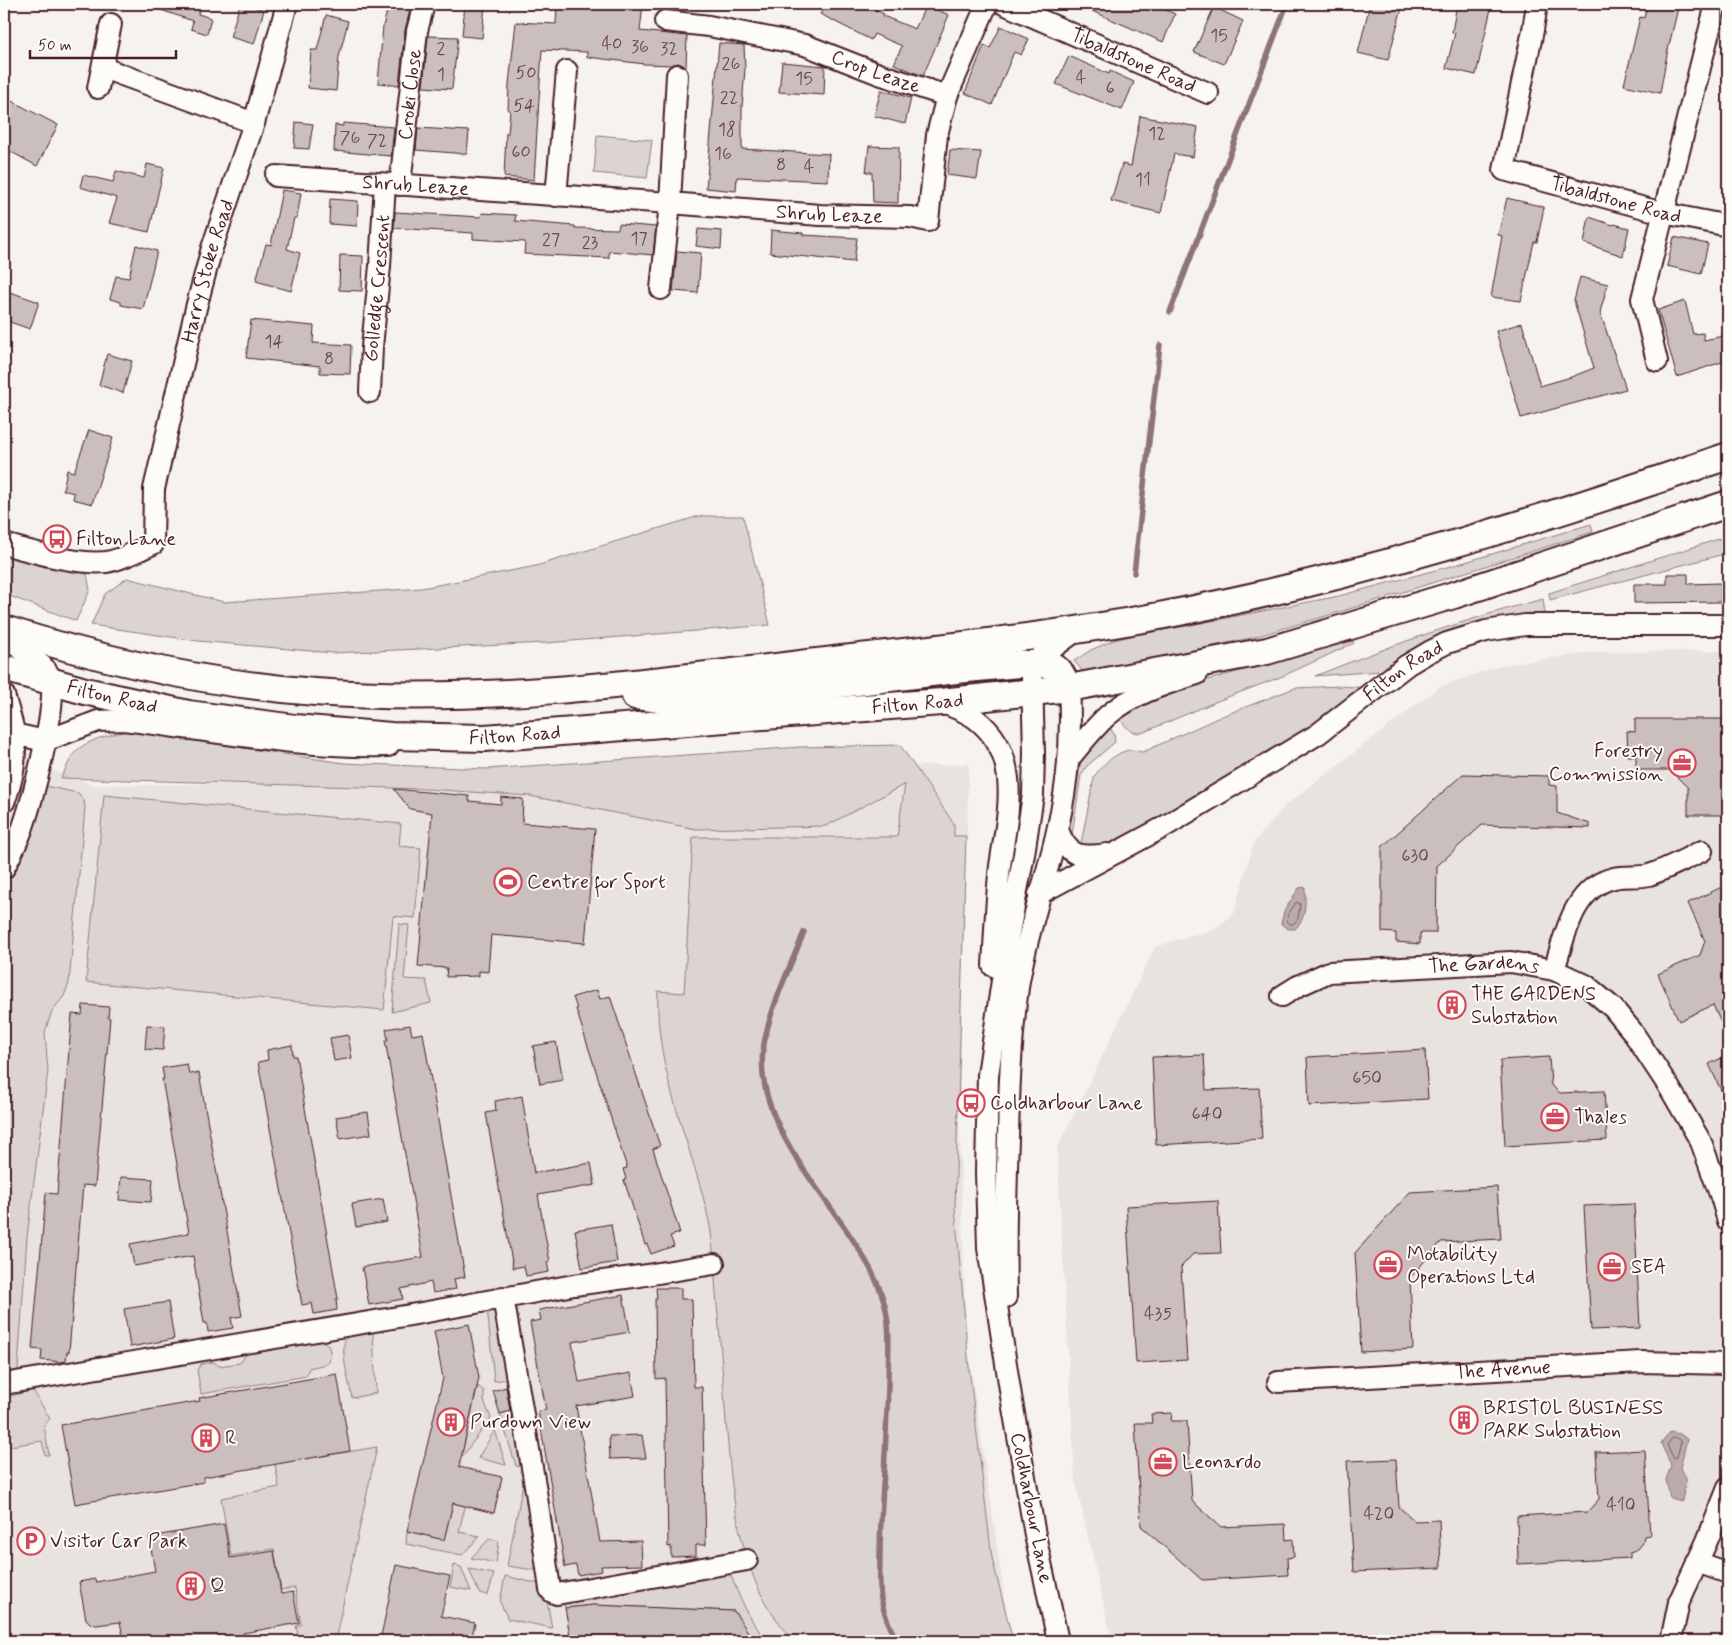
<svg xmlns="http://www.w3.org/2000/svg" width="1732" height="1645" viewBox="0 0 1732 1645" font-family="Mynerve,sans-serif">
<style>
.built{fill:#e9e3e0}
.green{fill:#dcd4d2;stroke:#937a7e}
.water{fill:#bbabac;stroke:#8e7378}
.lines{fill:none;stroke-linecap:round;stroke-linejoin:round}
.shore{stroke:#77575f;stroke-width:1}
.stream{stroke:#8e7378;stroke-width:5.5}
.building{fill:#cbbfbe;stroke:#4a1f2b}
.minor-casing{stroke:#4a1f2b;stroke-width:24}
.major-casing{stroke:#4a1f2b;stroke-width:30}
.minor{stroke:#fdfcf7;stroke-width:20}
.major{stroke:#fdfcf7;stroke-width:26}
.labels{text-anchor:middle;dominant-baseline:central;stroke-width:4;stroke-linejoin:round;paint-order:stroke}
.number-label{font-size:18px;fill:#6a4750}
.street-label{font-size:20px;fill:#4a1f2b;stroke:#fdfcf7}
.poi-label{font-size:20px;fill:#4a1f2b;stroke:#fdfcf7;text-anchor:start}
</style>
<rect width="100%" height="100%" fill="#f6f3ef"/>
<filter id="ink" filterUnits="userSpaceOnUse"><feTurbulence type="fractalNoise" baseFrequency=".02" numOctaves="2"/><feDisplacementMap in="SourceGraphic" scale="10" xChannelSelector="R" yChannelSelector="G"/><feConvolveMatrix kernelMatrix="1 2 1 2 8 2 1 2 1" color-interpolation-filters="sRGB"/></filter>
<g filter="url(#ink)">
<path class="built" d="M1728,651V1641H1112L1075,1480L1057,1149L1155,947L1192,935L1214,930L1234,913L1254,842L1286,805L1439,687L1501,665L1595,652Z
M26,761L94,785L424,783L969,764L959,1105L966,1334L1011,1641H4V763Z"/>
<path class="green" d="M597,135L652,140L647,178L594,173Z
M699,516H743L770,625L546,643L333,653L198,641L91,625L105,594L127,578L224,602L422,588L536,566Z
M1591,524L1593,532L1343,611L1251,638L1084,673L1074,661L1091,650L1114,640L1139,634L1181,627L1339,596L1462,563Z
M1728,536V553L1550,600L1549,593Z
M4,553L87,574L90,590L76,621L4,594Z
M1543,599L1545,613L1526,616L1421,646L1381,671L1315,676C1389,646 1465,619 1543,599Z
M1353,641L1354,643L1283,676L1220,700L1144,732C1130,736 1125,726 1118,715L1181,687Z
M1340,686L1358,687L1361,690L1336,711L1142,832C1120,842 1105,851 1081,843L1094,778C1098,767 1119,750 1131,750C1135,750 1140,752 1143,752L1222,716L1295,688Z
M1107,723L1114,734L1115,742L1087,766L1081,775L1072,835L1069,832V826L1081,760L1088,745Z
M129,731L344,763L486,769L801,747L900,745L954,824V836H966L955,1208L969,1368L992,1558L1013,1641H794C781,1626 768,1610 760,1592C735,1538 731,1480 726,1422C723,1379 720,1336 716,1294C714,1271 714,1248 710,1226C694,1147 654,1073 658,991L684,993L693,837H897L905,784L826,826L696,829L530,796L426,789L61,778C65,771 68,763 72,756C83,740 111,734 129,731Z
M35,784L78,793L84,800L85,808L69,983L64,996L52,1011L45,1032L48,1071L27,1237L18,1368L24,1381L4,1384V868Z
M104,795L401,824L399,846L421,848L415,918L393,916L384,1010L86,982Z
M399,924L409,925L404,979L426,980L431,1003L392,1012Z
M487,1306H494L508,1379L494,1381Z
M373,1330L376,1393L352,1398C350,1386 338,1345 347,1337C353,1332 366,1331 373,1330Z
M321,1340C330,1344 332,1352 329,1362L322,1365L309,1368L306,1376L201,1394L197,1370L201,1364L214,1362L219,1366L240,1363L248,1352Z
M478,1386L484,1391V1401L491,1418L461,1458Z
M33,1390L50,1419L44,1425L49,1455H45L42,1441L4,1447V1398Z
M515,1410L527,1467L516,1466L500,1414Z
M495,1430L506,1465L478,1458Z
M377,1447L335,1641H290L299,1640L296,1626L301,1625L295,1588L281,1590L274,1549L231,1556L221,1498L279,1487L275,1464Z
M523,1483L528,1484L541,1571L507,1566Z
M453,1503L465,1506L459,1532L480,1536L462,1555L406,1544L407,1531L444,1540Z
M489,1539L499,1541L496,1563L471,1558Z
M454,1565L461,1567L471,1591L450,1587Z
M469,1569L494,1574L488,1595L479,1593Z
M729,1571C739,1596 749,1620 767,1641H751L734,1611L593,1605L565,1608L563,1599Z
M505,1576L544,1585L552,1628L508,1619L500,1602Z"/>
<path class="water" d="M1305,887C1305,903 1307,918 1295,929H1288L1281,924L1284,911L1299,888Z
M1670,1432L1680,1434L1687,1439L1680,1468L1686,1480L1682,1501L1670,1498L1666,1480L1671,1465L1661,1444Z"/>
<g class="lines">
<path class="shore" d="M1297,902L1300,904L1298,919L1293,924H1290L1287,921L1289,913Z
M1673,1438L1678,1439L1681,1442L1677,1457L1675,1458L1673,1457L1667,1445Z"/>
<path class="stream" d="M1170,312L1287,4
M1134,573L1160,345
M804,932C789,970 769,1009 763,1050C755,1113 811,1179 845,1228C864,1256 885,1288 888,1323C890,1343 888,1364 888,1384C887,1413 886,1442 884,1471C882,1500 880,1528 880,1557C880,1571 879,1585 881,1599C884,1614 890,1628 897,1641"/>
</g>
<path class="building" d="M152,4H200L198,14L211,18L207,34L191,29L193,21L152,7Z
M240,4H245L264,10L254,44L230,37Z
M389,4H405L411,6L405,30L399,85L378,83L383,26Z
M465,4H485L482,38L462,36Z
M557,4H643L640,31L687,36L686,67L678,63L671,65L645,64L587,57V52L542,50L534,180L504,177L506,133H508L510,110H508L509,84L516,22L556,24Z
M826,4H864L884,14L883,16L915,29L926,5L949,15L923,76L894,64L902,46L874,34L871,40L820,14Z
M1076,4H1152L1175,14L1163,42Z
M1370,4H1403L1388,60L1358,53Z
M1457,4H1492L1476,75L1446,68L1455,33L1452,32Z
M1647,4H1679L1667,54L1660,93L1624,85L1640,17L1644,18Z
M1214,7L1243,21L1224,64L1194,52Z
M326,15L348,21L339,57L336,91L308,88L311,50H317Z
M1001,26L1029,39L1021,55L1014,52L992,105L965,93L984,45L990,48Z
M428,36L458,37L452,89L423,87Z
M719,43L744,45L745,69L742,107V149L829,154L828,181L737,177L736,191L706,188Z
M1069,56L1109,74L1110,71L1134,82L1122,110L1056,84Z
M782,62L825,66L824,95L779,92Z
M881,90L911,98L905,124L874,116Z
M4,97L58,125L37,166L4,148Z
M1140,116L1198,127L1193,157L1174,154L1161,213L1111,201L1122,164L1131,166Z
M296,122L313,124L309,149L294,148Z
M343,123L394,127L391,156L334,151L335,125L343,126Z
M418,128L469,131L467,154L416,150Z
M869,146L899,147L898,203L873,202L872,172H866Z
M950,150L981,152L977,179L947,175Z
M147,164L164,168L149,232L109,223L117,198L80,187L83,175L113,182L116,171L144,178Z
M282,190L301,193L297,218H294L287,249L300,253L291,291L256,281L266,244L271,245Z
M1507,198L1544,207L1537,242H1534L1521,301L1491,297L1502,236L1498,235Z
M330,199L358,201L357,226L329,224Z
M395,212L481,217L482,213L516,215L515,221L575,226V228L618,229L619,224L656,227L653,255L609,251V258L524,254L525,242L473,239V233L394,228Z
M1589,217L1613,225L1614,224L1629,228L1623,256L1584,243Z
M698,229L722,231L721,249L696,246Z
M771,230L803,233V235L857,238L854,262L770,253Z
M1674,237L1708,244L1701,274L1667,266Z
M136,245L157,251L143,309L121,305V302L110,299L116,276L129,278Z
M677,251L701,253L698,293L673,291Z
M340,255L363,256L362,291L339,290Z
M1580,277L1608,284L1600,312L1626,389L1521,418L1496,331L1522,323L1540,386L1571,377L1594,368L1574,301Z
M4,290L39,302L30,329L4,320Z
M1685,301L1693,334L1703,333L1704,340L1728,335V360L1677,377L1658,310Z
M251,320L314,326L313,343L351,345L350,374L320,373V366L246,358Z
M107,354L132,361L123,393L99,385Z
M89,430L113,438L92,504L73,499L74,493L63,490L67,470L74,472Z
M1667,574H1688V584L1721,583V602L1634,603V584H1667Z
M1635,719H1728V815H1688V788L1670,770H1636V756H1628L1627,731L1635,732Z
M1463,774L1549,776V785L1557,786V813L1590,824V828L1482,825L1437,866L1436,933H1420V944L1396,942V933L1382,932V847Z
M394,789L469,796V801L501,804V797L523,799L522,823L595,829L585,943L491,935L488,972L479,971V976L446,977L447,968L418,966L432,813L410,809Z
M1728,884V1038L1713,1005L1679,1021L1658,974L1700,955L1705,941L1688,903Z
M597,990L600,999L610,996L660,1146L653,1149L680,1233L670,1236L674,1246L651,1254L647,1244L645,1245L624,1180L626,1179L623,1169L627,1168L576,1009H577L573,997Z
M83,1005L109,1007L108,1018H110L95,1186L83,1185L69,1352H67L66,1361L61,1362L41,1360L42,1350L32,1349L46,1193L57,1194L72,1014L82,1015Z
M147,1025L165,1026L163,1050L145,1049Z
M410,1025L412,1035L423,1033L465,1277L454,1279L456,1289L433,1293L431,1282L401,1289L403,1299L369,1305L362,1267L423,1257L385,1040H388L386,1029Z
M348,1035L352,1058L334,1061L330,1038Z
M556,1042L563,1080L540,1084L533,1046Z
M292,1045L293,1056H296L338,1299H336L337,1310L314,1314L312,1303L302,1305L258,1062L268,1060L267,1050Z
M1425,1050L1428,1099L1309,1106L1307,1057Z
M1204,1055L1206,1090L1259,1088L1262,1139L1156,1145L1152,1057Z
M1728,1055V1106L1709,1064Z
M1549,1057L1551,1085L1560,1093L1604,1091L1607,1140L1505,1146L1500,1060Z
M187,1064L189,1074L199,1073L242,1316L231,1318L233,1328L208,1332L207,1323H204L193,1256L134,1266L130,1244L189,1233L162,1079H164L162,1068Z
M522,1096L534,1173L591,1163L595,1185L538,1195L550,1262H547L549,1272L526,1276L524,1266L513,1268L486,1113L496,1111L495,1101Z
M368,1112L371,1134L340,1139L336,1117Z
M121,1177L153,1179L151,1202L119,1200Z
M1497,1187L1501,1239L1441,1242L1410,1278L1413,1349L1361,1352L1355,1253L1410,1192Z
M383,1199L387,1222L356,1227L352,1204Z
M1218,1201L1221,1253L1193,1254L1181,1267L1187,1360L1136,1363L1126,1206Z
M1634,1204L1640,1328L1591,1330L1584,1206Z
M611,1224L617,1262L582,1268L575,1230Z
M656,1288H681V1299H692L694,1387H702L706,1545H696V1556L671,1557V1546L668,1547L665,1378L656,1379L655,1299H657Z
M623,1295L630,1332L572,1342L579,1382L631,1373L635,1396L576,1406L600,1542L641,1541L642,1565L601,1566L602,1571L578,1575L576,1565L565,1567L538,1411L546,1410L530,1322L541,1320L539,1310Z
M168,1302L174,1339L130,1347L124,1309Z
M469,1324L479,1378L459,1467L502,1477L494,1513L453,1503L444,1540L407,1531L443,1378L434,1331Z
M337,1374L350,1451L204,1477V1482L75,1504L61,1425L200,1401L199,1398Z
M506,1387L510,1411L500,1414L493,1391Z
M1172,1413L1171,1421H1187L1192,1501L1221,1527L1285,1524L1286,1540L1293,1539L1294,1557L1287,1558L1288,1575L1202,1580L1141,1526L1135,1423H1152L1151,1414Z
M642,1435L646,1458L610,1459L609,1436Z
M1645,1450L1650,1535L1644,1536L1643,1543L1638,1549L1630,1552V1558L1518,1564L1517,1516L1587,1512L1599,1499L1596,1452Z
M1396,1459L1399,1507L1415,1521L1439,1520L1441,1568L1354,1572L1347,1461Z
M224,1524L230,1558L274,1551L281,1594L293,1592L299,1623L243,1633L244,1641H124L120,1622L96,1625L91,1624L86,1619L79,1582L95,1579L96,1582L155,1571L149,1537Z
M396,1565L450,1576L441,1616L475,1623L471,1641H380Z
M593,1605L734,1611L754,1641H571L565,1608Z"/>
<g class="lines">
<g class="minor-casing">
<g id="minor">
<path id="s1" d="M1004,4L1208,93"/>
<path id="s2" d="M1537,4L1533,30L1504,170L1663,213L1724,225L1728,224"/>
<path id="s3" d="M665,21L709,26L805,45L879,74L947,96"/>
<path d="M103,68L254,123"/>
<path id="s4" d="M677,75L670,203L820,215L910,217L928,221L937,135L947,96L987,4"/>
<path d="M98,88L111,24"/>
<path id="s5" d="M276,176L670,203L661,289"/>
<path id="s6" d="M400,185L417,31L424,4"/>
<path d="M556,196L567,71"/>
<path d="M1657,361L1642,299L1716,4"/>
<path id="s7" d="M370,392L372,347L380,266L385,184"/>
<path id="s8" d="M4,544C34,552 75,565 106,562C122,560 138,550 153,544L154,489L196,308L212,248L254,123L287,4"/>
<path d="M4,637C17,647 44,662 50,677C60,698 32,801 23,827C18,841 11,855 4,868"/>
<path d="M4,695C7,707 12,720 14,733C17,755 13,781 4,802"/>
<path d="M942,702C954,708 966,711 976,719C1024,756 1007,816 1000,866C996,899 995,933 993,966"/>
<path d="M14,734L45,741L98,721L124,720C212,731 299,748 388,746"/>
<path d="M1069,759C1081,744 1093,729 1107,716C1132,694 1166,684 1197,674"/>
<path d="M1058,830C1068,857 1080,858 1107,854"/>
<path id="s9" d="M1039,894L1162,828L1318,734L1407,665L1429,652L1447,643L1486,631L1525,625H1728"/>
<path d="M1554,970C1565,936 1573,887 1614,878C1625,875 1638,878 1649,875C1667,869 1685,859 1702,851"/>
<path id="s10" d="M1282,996L1298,986L1329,972L1511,962L1554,970L1586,985L1613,1008L1632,1031L1669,1087L1701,1142L1722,1200L1728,1221"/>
<path d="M503,1297L536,1491L550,1589L552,1592L557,1594L747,1560"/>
<path d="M1006,1297C1005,1244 1006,1192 1008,1139C1009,1086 1011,1033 1019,981C1028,929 1046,881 1057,831C1068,784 1072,736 1069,688"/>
<path id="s11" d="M1278,1382L1641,1362L1728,1364"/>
<path d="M4,1384L416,1314L574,1285L640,1276L714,1264"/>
<path d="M1697,1562L1728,1573"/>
<path d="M1058,1641L1035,1535L1011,1396L988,1248L986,1172L988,1075L1009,933L1024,854L1033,795L1034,752L1032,677L1035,664L1039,658L1076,631"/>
<path d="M1671,1641L1679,1602L1707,1541L1728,1488"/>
</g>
</g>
<g class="major-casing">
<g id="major">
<path d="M4,629C105,661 209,684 315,692C480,704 645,683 808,663C925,649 1043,638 1159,616C1353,579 1541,520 1728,456"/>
<path id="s12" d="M4,668L85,691L188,714L295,728L391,736L485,738L941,702L1069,688L1267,651L1454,595L1728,504"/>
<path d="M635,696L661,699L765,693L956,670L1019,664H1045L1054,667L1060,672L1069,688"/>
</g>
</g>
<use href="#minor" class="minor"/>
<use href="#major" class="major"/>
</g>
</g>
<defs>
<g id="bus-ring" transform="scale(1.4375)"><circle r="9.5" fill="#fdfcf7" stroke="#d1495b" stroke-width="1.5"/><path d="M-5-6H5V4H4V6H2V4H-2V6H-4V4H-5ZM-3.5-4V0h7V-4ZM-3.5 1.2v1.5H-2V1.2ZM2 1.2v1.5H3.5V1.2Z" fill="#d1495b"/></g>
<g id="office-ring" transform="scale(1.4375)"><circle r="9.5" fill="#fdfcf7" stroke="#d1495b" stroke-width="1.5"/><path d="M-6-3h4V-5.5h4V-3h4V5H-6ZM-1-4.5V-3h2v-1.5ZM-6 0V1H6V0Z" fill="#d1495b"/></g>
<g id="stadium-ring" transform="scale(1.4375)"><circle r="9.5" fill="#fdfcf7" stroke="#d1495b" stroke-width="1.5"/><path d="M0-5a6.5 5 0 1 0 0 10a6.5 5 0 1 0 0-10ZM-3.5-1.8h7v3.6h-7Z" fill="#d1495b"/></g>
<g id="building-ring" transform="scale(1.4375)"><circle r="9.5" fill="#fdfcf7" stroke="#d1495b" stroke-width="1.5"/><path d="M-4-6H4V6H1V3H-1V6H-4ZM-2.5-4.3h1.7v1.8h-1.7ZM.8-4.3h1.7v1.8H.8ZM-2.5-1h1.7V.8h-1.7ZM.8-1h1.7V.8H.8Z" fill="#d1495b"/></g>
<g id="parking-ring" transform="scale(1.4375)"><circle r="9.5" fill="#fdfcf7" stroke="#d1495b" stroke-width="1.5"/><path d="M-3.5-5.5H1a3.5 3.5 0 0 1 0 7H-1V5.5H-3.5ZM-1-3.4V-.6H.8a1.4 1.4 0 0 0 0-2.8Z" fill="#d1495b"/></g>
</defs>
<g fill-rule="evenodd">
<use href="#bus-ring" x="57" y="539"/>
<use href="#office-ring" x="1682" y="763"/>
<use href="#stadium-ring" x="508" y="882"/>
<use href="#building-ring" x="1452" y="1005"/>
<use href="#bus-ring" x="971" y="1103"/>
<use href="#office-ring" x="1555" y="1117"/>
<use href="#office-ring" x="1388" y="1265"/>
<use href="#office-ring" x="1612" y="1267"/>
<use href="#building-ring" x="1464" y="1420"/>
<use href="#building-ring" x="451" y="1422"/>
<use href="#building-ring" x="206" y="1438"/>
<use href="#office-ring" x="1163" y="1462"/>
<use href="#parking-ring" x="31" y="1541"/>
<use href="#building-ring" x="191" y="1586"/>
</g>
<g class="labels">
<g class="number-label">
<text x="1219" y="36">15</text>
<text x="612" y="44">40</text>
<text x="640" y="47">36</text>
<text x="441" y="49">2</text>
<text x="669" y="49">32</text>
<text x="731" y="64">26</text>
<text x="526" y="73">50</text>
<text x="441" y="75">1</text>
<text x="1081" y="78">4</text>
<text x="804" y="79">15</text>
<text x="1110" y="88">6</text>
<text x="729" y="98">22</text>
<text x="524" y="106">54</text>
<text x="727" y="130">18</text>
<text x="1157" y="134">12</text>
<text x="350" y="138">76</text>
<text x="377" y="141">72</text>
<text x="521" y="152">60</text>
<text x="723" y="154">16</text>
<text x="781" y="165">8</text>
<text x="809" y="167">4</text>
<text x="1143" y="180">11</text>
<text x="639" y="239">17</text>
<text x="551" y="240">27</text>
<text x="590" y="243">23</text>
<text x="274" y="342">14</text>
<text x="329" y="359">8</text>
<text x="1415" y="856">630</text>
<text x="1367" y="1078">650</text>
<text x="1207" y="1114">640</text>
<text x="1158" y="1314">435</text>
<text x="1621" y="1505">410</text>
<text x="1379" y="1514">420</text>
</g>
<g class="street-label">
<text stroke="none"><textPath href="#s1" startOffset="141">Tibaldstone Road</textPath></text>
<text stroke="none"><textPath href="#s3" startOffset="218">Crop Leaze</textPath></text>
<text stroke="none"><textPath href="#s6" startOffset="91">Croki Close</textPath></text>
<text stroke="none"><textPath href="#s5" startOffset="140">Shrub Leaze</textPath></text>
<text stroke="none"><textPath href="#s2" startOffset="285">Tibaldstone Road</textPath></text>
<text stroke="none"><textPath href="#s4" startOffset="288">Shrub Leaze</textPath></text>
<text stroke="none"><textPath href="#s8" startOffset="434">Harry Stoke Road</textPath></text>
<text stroke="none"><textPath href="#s7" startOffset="104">Golledge Crescent</textPath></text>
<text stroke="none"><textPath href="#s9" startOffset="428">Filton Road</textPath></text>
<text stroke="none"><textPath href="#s12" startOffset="112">Filton Road</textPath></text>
<text stroke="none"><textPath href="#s12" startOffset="922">Filton Road</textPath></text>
<text stroke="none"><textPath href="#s12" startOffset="518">Filton Road</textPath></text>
<text stroke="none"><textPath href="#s10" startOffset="208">The Gardens</textPath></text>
<text stroke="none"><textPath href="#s11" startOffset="225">The Avenue</textPath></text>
<text transform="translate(1031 1508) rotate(79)">Coldharbour Lane</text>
</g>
<g class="poi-label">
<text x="76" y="539">Filton Lane</text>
<text x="1663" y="751" text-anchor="end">Forestry<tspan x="1663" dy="23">Commission</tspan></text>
<text x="527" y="882">Centre for Sport</text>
<text x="1471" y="994">THE GARDENS<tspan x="1471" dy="23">Substation</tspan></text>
<text x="990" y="1103">Coldharbour Lane</text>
<text x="1574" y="1117">Thales</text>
<text x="1407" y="1254">Motability<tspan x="1407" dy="23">Operations Ltd</tspan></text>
<text x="1631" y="1267">SEA</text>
<text x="1483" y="1408">BRISTOL BUSINESS<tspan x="1483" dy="23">PARK Substation</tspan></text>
<text x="470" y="1422">Purdown View</text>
<text x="225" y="1438">R</text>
<text x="1182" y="1462">Leonardo</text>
<text x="50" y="1541">Visitor Car Park</text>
<text x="210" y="1586">Q</text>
</g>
</g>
<rect width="1732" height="1645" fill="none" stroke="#fdfcf7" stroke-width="20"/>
<rect x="10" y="10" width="1712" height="1625" fill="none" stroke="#4a1f2b" stroke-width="2" filter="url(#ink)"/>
<path d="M30 50v8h146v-8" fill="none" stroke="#4a1f2b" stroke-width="2.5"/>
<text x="38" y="50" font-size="15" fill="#4a1f2b" stroke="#fdfcf7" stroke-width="4" paint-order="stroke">50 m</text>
</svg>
